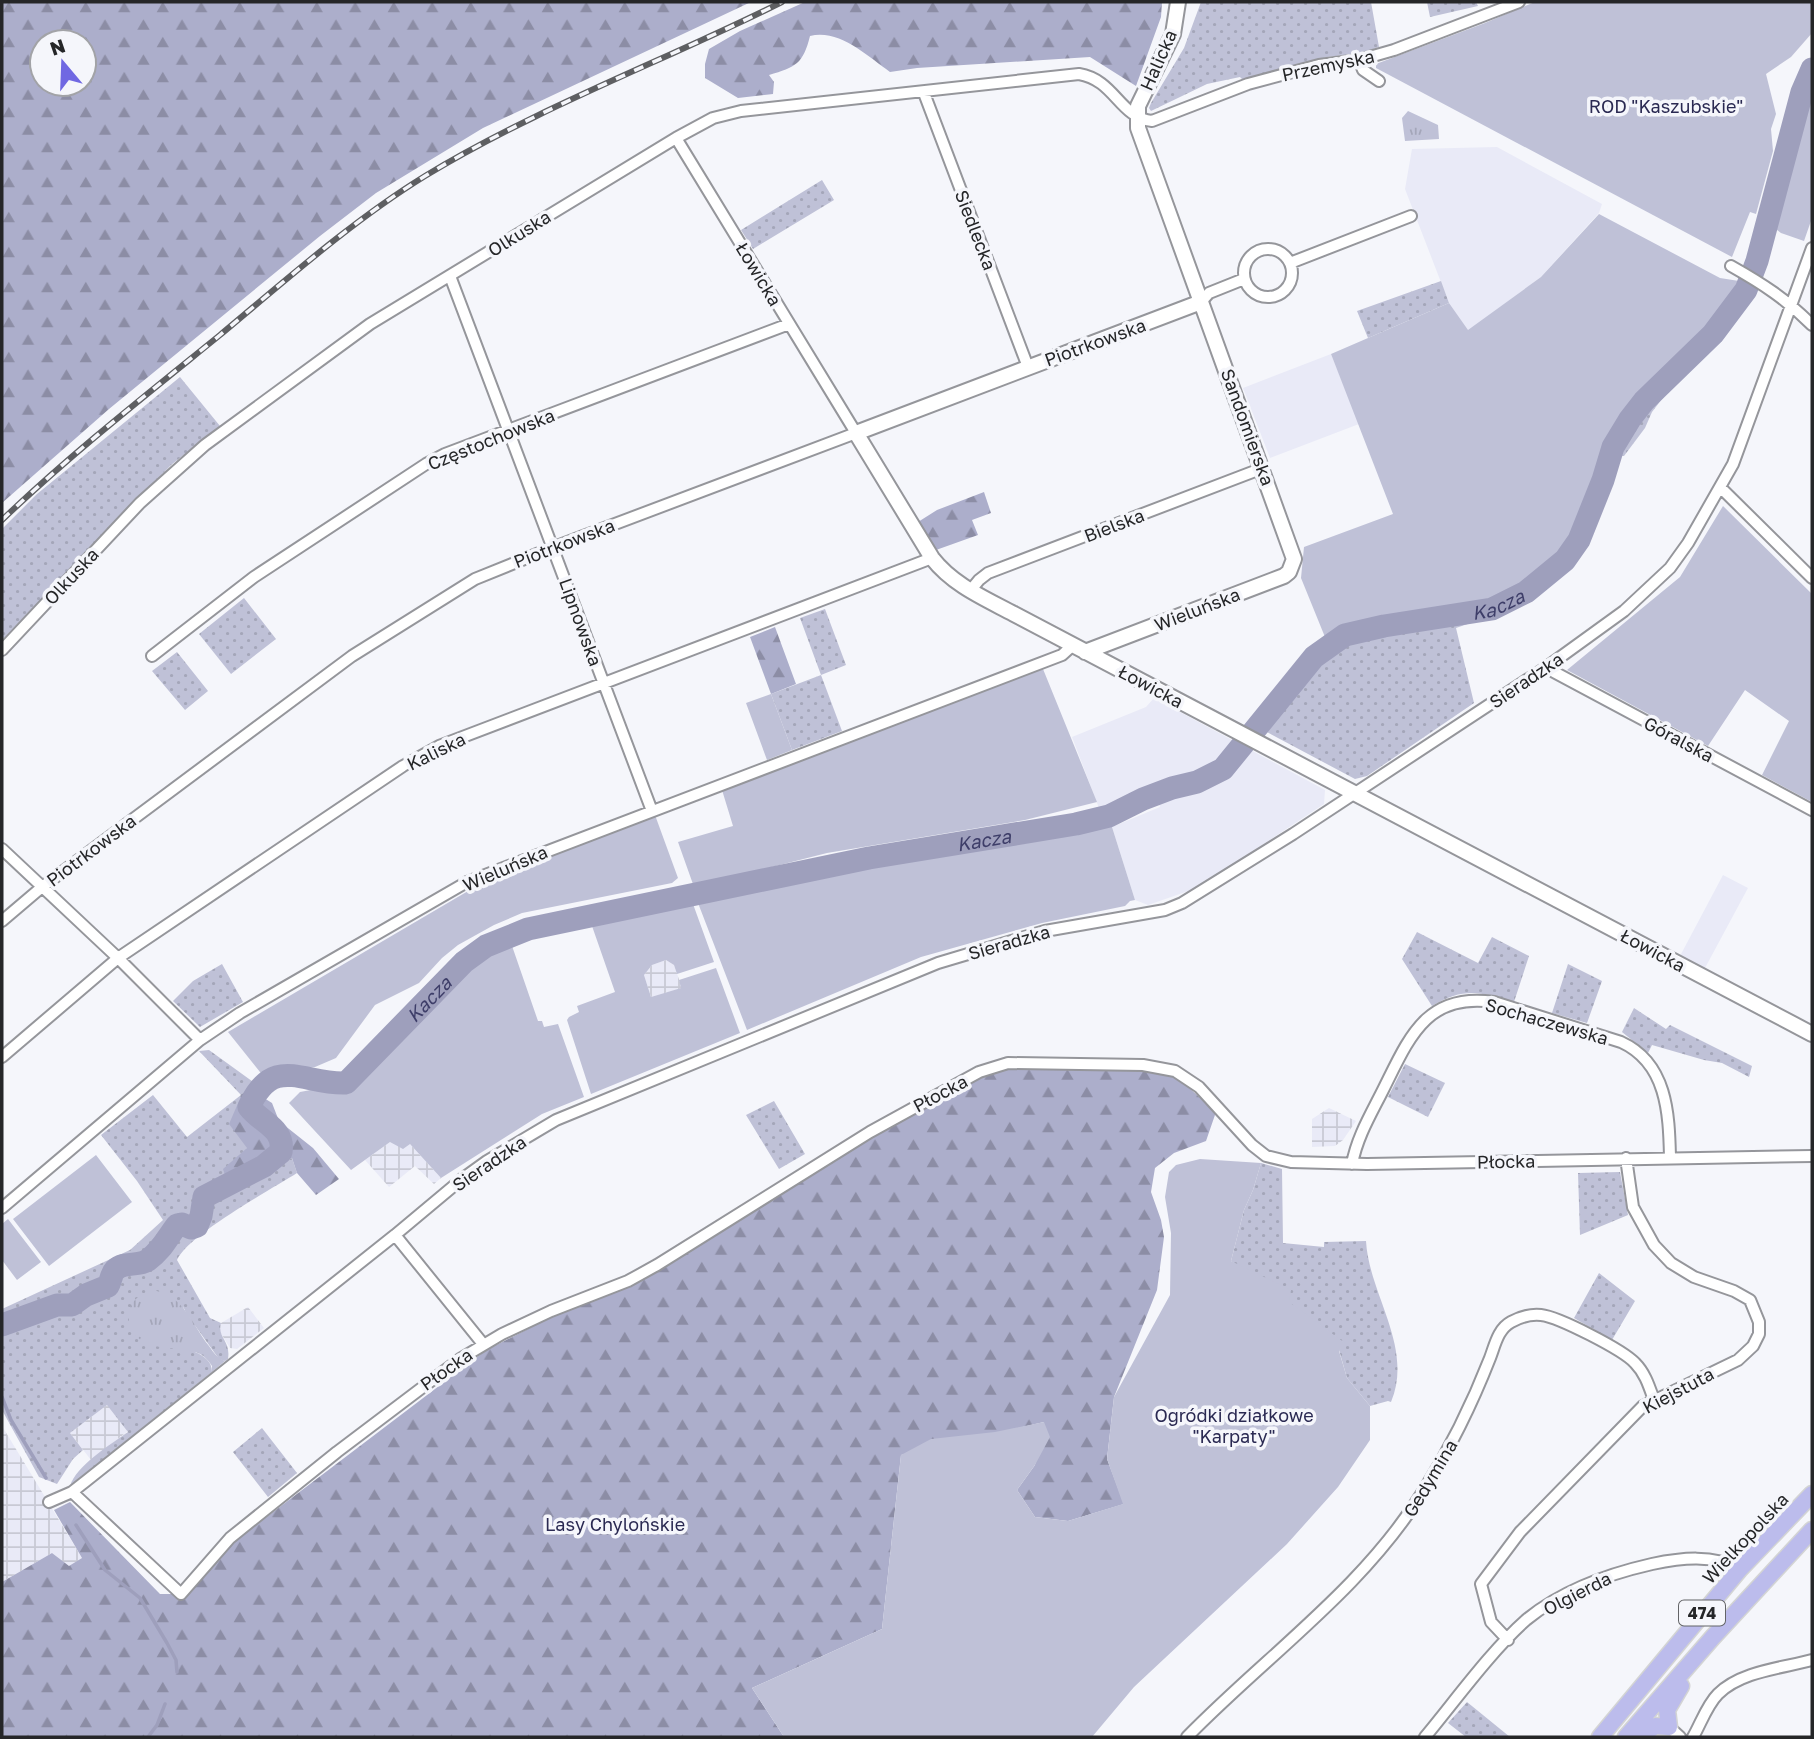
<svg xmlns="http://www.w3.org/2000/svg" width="1814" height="1739" viewBox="0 0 1814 1739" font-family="'Golos Text',sans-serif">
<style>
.built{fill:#e9eaf7}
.industrial{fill:url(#industrial-grid)}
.grass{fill:url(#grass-dots)}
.forest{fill:url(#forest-firs);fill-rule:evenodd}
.park{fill:url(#park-tufts)}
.garden{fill:#bfc1d7}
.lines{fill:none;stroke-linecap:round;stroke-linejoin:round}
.stream{stroke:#9e9fbc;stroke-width:3.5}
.river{stroke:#9e9fbc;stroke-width:23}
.street-casing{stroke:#95969b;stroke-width:14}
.secondary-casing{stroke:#95969b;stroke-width:18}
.primary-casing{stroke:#d3d4d4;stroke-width:19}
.street{stroke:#fff;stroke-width:10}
.secondary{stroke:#fff;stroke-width:14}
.primary{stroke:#bcbcec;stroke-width:16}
.rail-casing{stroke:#5e5f62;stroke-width:6}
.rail{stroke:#f5f6fb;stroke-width:3.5;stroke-dasharray:10;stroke-linecap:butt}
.labels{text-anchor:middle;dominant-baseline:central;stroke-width:7;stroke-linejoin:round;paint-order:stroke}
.shield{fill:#f5f6fb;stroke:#636467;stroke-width:2}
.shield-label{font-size:16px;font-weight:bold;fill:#252628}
.street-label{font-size:18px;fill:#252628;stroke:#f5f6fb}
.park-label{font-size:18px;fill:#2a2952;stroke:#f5f6fb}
.water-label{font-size:19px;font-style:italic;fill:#3e3e69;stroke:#f5f6fb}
</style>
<defs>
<pattern id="industrial-grid" width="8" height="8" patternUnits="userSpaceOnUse" patternTransform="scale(1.75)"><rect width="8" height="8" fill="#e9eaf7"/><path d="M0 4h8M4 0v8" fill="none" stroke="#c8c9d4"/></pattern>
<pattern id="grass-dots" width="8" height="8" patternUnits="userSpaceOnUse" patternTransform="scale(1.75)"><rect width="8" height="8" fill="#bfc1d7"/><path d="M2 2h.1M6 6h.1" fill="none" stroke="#a4a6b9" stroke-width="1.8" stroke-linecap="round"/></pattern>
<pattern id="forest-firs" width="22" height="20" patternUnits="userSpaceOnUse" patternTransform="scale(1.75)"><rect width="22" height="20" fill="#acaecb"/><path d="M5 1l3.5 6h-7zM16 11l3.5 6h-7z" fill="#8c8da5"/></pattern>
<pattern id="park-tufts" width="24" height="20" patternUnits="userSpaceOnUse" patternTransform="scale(1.75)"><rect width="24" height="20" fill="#bfc1d7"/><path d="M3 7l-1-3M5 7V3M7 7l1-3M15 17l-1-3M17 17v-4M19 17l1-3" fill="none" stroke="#a4a6b9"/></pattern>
</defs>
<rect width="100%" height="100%" fill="#f5f6fb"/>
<path class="built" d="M1497,147L1602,204L1599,213L1541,277L1468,331L1449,303L1405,189L1412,149Z
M1331,354L1359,424L1270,458L1243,388Z
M1154,698L1325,790L1324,804L1197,888L1148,905L1135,900L1112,827L1160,807L1159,803L1105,824L1072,737L1146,707Z
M1723,875L1748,888L1705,968L1680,956Z"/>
<path class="industrial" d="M666,960L674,965L682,988L651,997L644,975L652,965Z
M1329,1108L1356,1121L1343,1140L1335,1146L1312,1147V1119Z
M390,1142L410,1144L441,1178L434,1184L415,1166L389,1187L365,1160Z
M248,1307L264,1328L237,1349L230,1348L220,1332L221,1323Z
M108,1404L128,1431L91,1460L70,1433Z
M2,1426L82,1558L69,1567L52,1553L2,1582Z"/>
<path class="grass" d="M1201,2H1371L1379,47L1362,53L1327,57L1243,80L1240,77L1207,84L1151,111L1149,108L1151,103L1184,48Z
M1427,2H1476L1478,6L1430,17Z
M822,180L834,200L753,249L741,230Z
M1441,281L1449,303L1368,338L1357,311Z
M180,377L220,426L171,465L2,640V529L37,494Z
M1663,377L1678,378L1652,412L1645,428L1624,456H1619L1587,542L1574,563L1517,607L1456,628L1474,703L1367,776L1355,779L1248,722L1311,652L1355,628L1472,607L1514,591L1598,478L1602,454L1620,427L1636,406Z
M244,598L276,639L231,674L199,634Z
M825,609L846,665L821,675L842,731L792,750L771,694L821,675L800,618Z
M177,652L208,691L185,710L152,671Z
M1417,932L1478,963L1492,937L1529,956L1514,1002C1480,992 1464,987 1432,1006L1402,959Z
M222,964L243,1002L200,1027L173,1001L193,981Z
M1568,964L1602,981L1587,1023L1552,1013Z
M1634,1008L1666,1029L1670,1025L1752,1066L1749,1077L1722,1063L1704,1060L1652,1045L1648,1053L1622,1032Z
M209,1050L256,1084L242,1094L247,1148L232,1192L292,1158L297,1173C270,1190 188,1235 177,1260L210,1318L221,1323C217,1338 231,1340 228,1359L225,1361L219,1359L186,1313L183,1306L195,1352C204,1356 212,1361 212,1372L70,1486C76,1466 111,1444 128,1432L107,1405L70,1433L83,1450L73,1459L57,1484L39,1477L2,1410V1309L130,1250L163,1220L137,1181L101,1135L153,1095L187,1137L241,1095L199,1051Z
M1405,1064L1445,1083L1428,1117L1388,1097Z
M774,1101L805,1154L779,1169L746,1115Z
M1261,1163L1282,1169L1283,1243L1324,1247V1242L1366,1241C1369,1295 1414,1347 1391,1402L1388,1401L1370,1406L1347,1378L1339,1350L1344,1343L1231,1261L1244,1210L1253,1190Z
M1620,1172L1628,1215L1580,1235L1578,1173Z
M1599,1273L1635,1301L1612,1340L1574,1318Z
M262,1428L297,1473L268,1497L233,1452Z
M1467,1702L1510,1737H1466L1448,1723Z"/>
<path class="forest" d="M2,2H751L483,128L376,193L320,236L109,409L2,503ZM84,42V84H42V42Z
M805,2H1162L1161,17L1136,86L1090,57L917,68L890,72C867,56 840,29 810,36C803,64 796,67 769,75L774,82L773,94L738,98L705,78V64L709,49L740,31Z
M984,492L991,513L972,520L978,535L936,550L918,522L937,510Z
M775,627L796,684L771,694L750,637Z
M1017,1067L1152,1070L1178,1078L1216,1112L1206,1141L1174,1153L1155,1168L1151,1192L1161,1220L1164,1237L1157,1290L1114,1397L1107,1459L1124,1504L1068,1521L1035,1517L1017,1490L1035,1465L1044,1422L901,1455L882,1629L752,1688L784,1737H2V1582L52,1553L69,1566L82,1558L54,1510L70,1502L160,1594H181L193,1589L231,1544L485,1351L551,1317L629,1287L660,1270L871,1137L994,1069Z
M246,1091L258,1102L264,1098L272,1103L279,1121L313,1148L339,1179L316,1195L297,1173L292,1158L231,1193L223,1169L247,1148L229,1124L242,1094Z"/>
<path class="park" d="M1408,111L1438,125L1439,139L1405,141L1402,118Z
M152,1290C184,1295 191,1323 209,1346C214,1353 217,1358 225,1361L212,1372V1366C208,1360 203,1354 195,1352C181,1348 166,1349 151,1345C131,1340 120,1313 137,1298C141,1295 147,1292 152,1290Z"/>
<path class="garden" d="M1535,2H1812V33L1791,57L1766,74L1776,114L1771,129L1773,151L1756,214L1750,212L1732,257L1376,68V64L1485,23Z
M1812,79V218L1804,241L1781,233L1772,226Z
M1599,214L1720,278L1739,281L1714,316L1663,377L1637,405L1620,427L1602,454L1598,478L1566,543L1544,570L1514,591L1472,607L1355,628L1327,642L1301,578L1304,547L1393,514L1331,354L1449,303L1468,330L1541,277Z
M1723,506L1812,594V802L1762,775L1789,721L1745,690L1708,746L1567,670L1680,577Z
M1043,669L1097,802L1025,820L827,853L694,887L678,842L733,826L722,790Z
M771,694L792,750L767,760L746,703Z
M655,815L678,878L672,883L522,913L494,925L458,945L442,958L419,983L375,1005L336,1058L315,1067L293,1070L279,1069L264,1077L228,1032L480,884Z
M1106,826L1112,827L1135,900L1130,901L1125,906L1042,923L921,957L747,1030L698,903L724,898L727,891L741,888L750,890L768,883L828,870L1008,843Z
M693,904L714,962L677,974L674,965L666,960L652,965L644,975L651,997L681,988L679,980L716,968L740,1033L591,1094L567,1020L569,1017L579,1012L577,1006L615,992L592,926L669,906L670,908Z
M511,943L538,1021H542L544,1027L558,1024L584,1097L542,1114L441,1178L410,1144L403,1149L390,1142L351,1170L289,1103L300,1092L316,1089L335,1092L355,1083L360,1073L392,1039L475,962Z
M96,1155L132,1202L49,1266L13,1219Z
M1200,1159L1261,1163L1253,1190L1244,1210L1231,1261L1291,1290L1289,1302L1345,1343L1339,1351L1347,1378L1370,1406V1440L1338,1487L1287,1544L1134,1687L1092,1737H784L752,1688L882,1629L901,1455L931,1439L995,1432L1044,1422L1050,1437L1035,1465L1017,1490L1035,1517L1068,1521L1123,1504L1107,1459L1114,1397L1170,1295L1171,1233L1165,1197L1169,1172L1176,1165Z
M8,1219L41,1262L17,1280L2,1260V1224Z"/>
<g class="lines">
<path class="stream" d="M2,1397L11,1420L46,1478
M76,1525L105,1570L140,1598L167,1643L176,1660L177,1672
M148,1737L157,1725L165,1704"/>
<path class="river" id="s1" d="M2,1325L57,1305H72L86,1295L108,1286C111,1281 111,1274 115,1270C124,1261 138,1267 148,1260C162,1250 167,1238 177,1225L182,1224L191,1228L197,1226L201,1216L204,1197L264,1166L281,1152C285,1128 261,1123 249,1107C274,1053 303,1085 346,1083L464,962L486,946L528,929L869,858L1076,824L1109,816L1143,799L1172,788L1197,782L1223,769L1314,657L1345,635L1384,626L1492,609L1526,592L1565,560L1579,540L1603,480L1613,447L1630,419L1644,401L1713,334L1746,290L1757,261L1802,92L1812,69"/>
<g class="street-casing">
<path id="street" d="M1359,60L1363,70L1379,81
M924,93L1028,367
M1244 273a24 24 0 1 1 48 0a24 24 0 1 1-48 0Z
M1290,263L1411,216
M1731,266C1763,284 1786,299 1812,325
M450,276L652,811
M1201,302L1209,293L1244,279
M1721,488L1812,578
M970,591L979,580L988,573L1263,468
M2,650L140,503L205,445L370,324L676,138L713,118L741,111L1079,74C1115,80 1119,117 1152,121L1248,84L1319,65L1359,60L1394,50L1519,2
M152,656L254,577L426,464L445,454L789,324
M1548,666L1554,672L1812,810
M2,849L118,958L200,1040
M2,921L42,887L352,656L475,579L554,547L856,433L676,138
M2,1057L118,958L403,766L439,746L932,558
M1352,1164C1357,1137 1371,1114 1383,1090C1409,1038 1426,992 1494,1002L1621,1042C1667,1063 1669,1113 1670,1157
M2,1208L200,1040L240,1013L467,882L1062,655L1073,645
M395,1235L483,1344
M72,1492L181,1594L230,1538L337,1452L460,1359L502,1334L551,1311L628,1281L657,1265L870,1132L979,1072L1008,1063L1143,1065L1175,1071L1199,1087L1252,1145L1266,1156L1291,1162L1367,1164L1812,1156
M49,1502L72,1492L86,1481L395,1235L462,1179L487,1161L556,1120L938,963L1045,931L1165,910L1182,903L1293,834L1548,666L1624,611L1670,568L1688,543L1733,464L1812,248
M1508,1640L1491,1622L1481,1584L1520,1532L1643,1406L1738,1360L1753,1346L1759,1334V1322L1750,1300L1734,1291L1694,1277L1671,1263L1654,1245L1633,1207L1626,1158
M1669,1727L1680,1737
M1187,1737C1267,1655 1363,1589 1424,1490C1451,1447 1472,1404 1490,1358C1495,1345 1498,1329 1511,1322C1520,1317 1531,1314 1541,1315C1559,1317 1623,1350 1635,1363C1645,1373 1649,1386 1654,1400
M1425,1737C1455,1701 1491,1651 1526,1620C1561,1591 1608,1574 1652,1564C1681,1558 1713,1554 1740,1569
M1693,1737C1701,1723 1707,1705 1718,1694C1741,1671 1783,1668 1812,1660"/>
</g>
<g class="secondary-casing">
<path id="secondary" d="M1201,302L856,433L932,558C953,585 984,598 1014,614L1812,1034
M1085,652L1284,576L1289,572L1294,559L1138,128V106L1173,34L1178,2"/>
</g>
<g class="primary-casing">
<path id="primary" d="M1600,1737L1740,1569L1812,1494
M1626,1737L1713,1637L1812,1530
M1640,1737L1655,1726L1669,1727L1667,1710L1681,1686"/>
</g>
<use href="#street" class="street"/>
<use href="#secondary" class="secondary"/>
<use href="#primary" class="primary"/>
<g class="rail-casing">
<path id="rail" d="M2,520C71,454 146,395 220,335C286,280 352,221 425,176C539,107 664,61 782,2"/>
</g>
<use href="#rail" class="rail"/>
</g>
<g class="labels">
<rect class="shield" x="1679" y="1600.5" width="46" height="25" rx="5"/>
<g class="shield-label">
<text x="1702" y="1613">474</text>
</g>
<g class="street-label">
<text transform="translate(1158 60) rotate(-66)">Halicka</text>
<text transform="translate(1328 65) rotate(-12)">Przemyska</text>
<text transform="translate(976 230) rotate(69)">Siedlecka</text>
<text transform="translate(519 233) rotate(-32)">Olkuska</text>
<text transform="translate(759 274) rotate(59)">Łowicka</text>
<text transform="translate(1095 342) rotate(-20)">Piotrkowska</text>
<text transform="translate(1248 427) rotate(70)">Sandomierska</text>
<text transform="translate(491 439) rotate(-22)">Częstochowska</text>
<text transform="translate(1114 525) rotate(-21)">Bielska</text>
<text transform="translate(564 543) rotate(-21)">Piotrkowska</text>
<text transform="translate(71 576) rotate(-47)">Olkuska</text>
<text transform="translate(1197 609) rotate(-21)">Wieluńska</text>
<text transform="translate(581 622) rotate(70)">Lipnowska</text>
<text transform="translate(1526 680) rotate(-34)">Sieradzka</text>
<text transform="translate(1151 686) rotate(28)">Łowicka</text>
<text transform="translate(1679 739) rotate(28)">Góralska</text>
<text transform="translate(436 751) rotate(-26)">Kaliska</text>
<text transform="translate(91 850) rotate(-37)">Piotrkowska</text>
<text transform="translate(505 868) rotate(-23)">Wieluńska</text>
<text transform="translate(1009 942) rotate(-16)">Sieradzka</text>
<text transform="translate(1653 950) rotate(28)">Łowicka</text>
<text transform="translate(1547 1021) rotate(16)">Sochaczewska</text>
<text transform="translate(940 1093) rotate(-28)">Płocka</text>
<text transform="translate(1506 1161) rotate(-1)">Płocka</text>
<text transform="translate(489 1163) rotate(-34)">Sieradzka</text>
<text transform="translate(446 1369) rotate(-35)">Płocka</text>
<text transform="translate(1678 1390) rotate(-28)">Kiejstuta</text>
<text transform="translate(1430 1478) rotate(-59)">Gedymina</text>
<text transform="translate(1745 1538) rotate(-47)">Wielkopolska</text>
<text transform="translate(1577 1593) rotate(-27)">Olgierda</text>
</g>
<g class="park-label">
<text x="1666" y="106">ROD "Kaszubskie"</text>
<text x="1234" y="1415">Ogródki działkowe<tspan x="1234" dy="21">"Karpaty"</tspan></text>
<text x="615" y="1524">Lasy Chylońskie</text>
</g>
<g class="water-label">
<text stroke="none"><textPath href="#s1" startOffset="1820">Kacza</textPath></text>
<text stroke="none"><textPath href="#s1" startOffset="1230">Kacza</textPath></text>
<text stroke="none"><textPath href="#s1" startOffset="642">Kacza</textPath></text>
</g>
</g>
<rect width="1814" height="1739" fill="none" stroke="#252628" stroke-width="7"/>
<g transform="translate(63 63) rotate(341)"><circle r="33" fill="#f5f6fb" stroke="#a2a3a7" stroke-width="2"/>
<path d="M0-5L12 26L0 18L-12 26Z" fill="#7068e2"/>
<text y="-10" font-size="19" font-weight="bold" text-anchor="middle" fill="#252628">N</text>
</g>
</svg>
